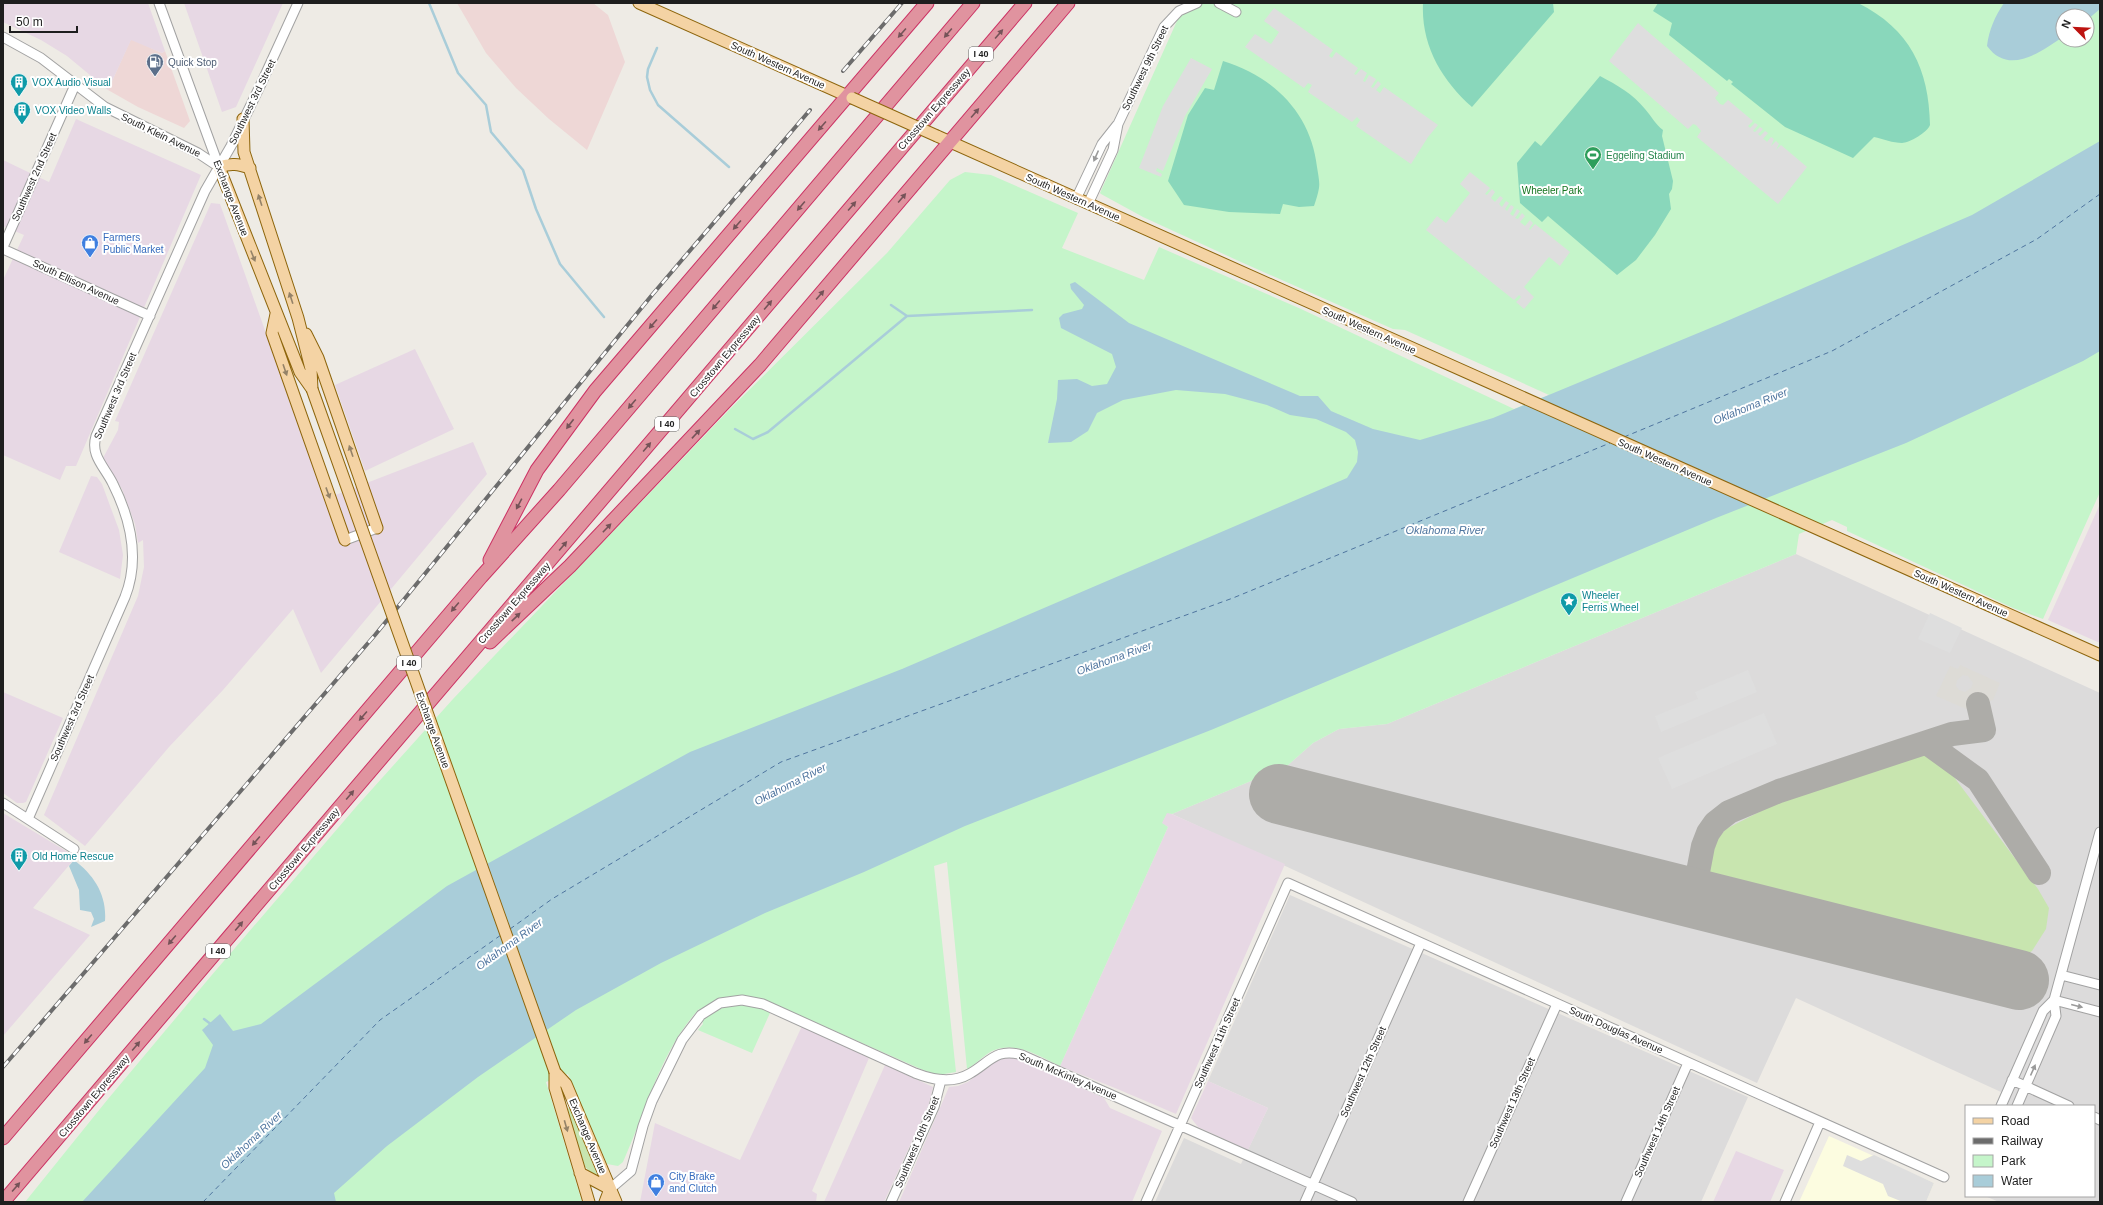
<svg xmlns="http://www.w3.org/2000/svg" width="2103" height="1205" viewBox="0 0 2103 1205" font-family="Arial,sans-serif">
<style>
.residential{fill:#dcdbdb}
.commercial{fill:#eed7d6}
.industrial{fill:#e7d8e4}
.education{fill:#fcfce0}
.airport{fill:#dddbd6;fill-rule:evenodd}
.grass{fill:#c8e5af}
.park{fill:#c5f5ca;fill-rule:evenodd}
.pitch{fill:#89d7bb}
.parking{fill:#dedede}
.water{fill:#a9cdd9}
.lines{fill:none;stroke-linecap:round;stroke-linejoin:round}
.stream{stroke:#a9cdd9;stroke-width:2.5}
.ferry{stroke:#4f759f;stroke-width:1;stroke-dasharray:5 4;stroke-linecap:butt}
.taxiway{stroke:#adaca8;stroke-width:24}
.runway{stroke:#adaca8;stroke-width:60}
.minor-casing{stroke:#a2a2a2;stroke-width:11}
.major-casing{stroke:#8d650c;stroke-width:13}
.highway-casing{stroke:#cc3264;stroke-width:15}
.minor{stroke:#fff;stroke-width:9}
.major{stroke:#f4d3a4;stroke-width:11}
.highway{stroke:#e0939f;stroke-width:13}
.rail-casing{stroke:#6c6c6c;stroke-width:4}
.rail{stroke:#fff;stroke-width:2.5;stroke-dasharray:8;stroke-linecap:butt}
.major-bridge-casing{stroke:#8d650c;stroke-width:13;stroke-linecap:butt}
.major-bridge{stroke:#f4d3a4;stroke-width:11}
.oneway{fill:#755358}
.oneway2{fill:#9a9a9a}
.oneway3{fill:#948268}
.labels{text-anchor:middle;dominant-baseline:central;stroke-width:4;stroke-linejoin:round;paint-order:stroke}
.shield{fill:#fff;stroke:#626262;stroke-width:1}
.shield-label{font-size:9px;font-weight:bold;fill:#1e1e1e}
.service-label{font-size:10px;fill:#4e5e75;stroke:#fff;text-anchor:start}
.street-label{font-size:10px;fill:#1e1e1e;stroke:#fff}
.culture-label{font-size:10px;fill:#0d838f;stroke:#fff;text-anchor:start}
.leisure-label{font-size:10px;fill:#27864d;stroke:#fff;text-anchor:start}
.park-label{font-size:10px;fill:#14741e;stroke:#fff}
.shop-label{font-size:10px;fill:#366cbe;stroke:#fff;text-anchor:start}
.water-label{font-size:11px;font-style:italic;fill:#4f759f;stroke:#fff}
</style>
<rect width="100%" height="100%" fill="#eeebe5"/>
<path class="residential" d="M1796,554L2100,693V1202H1999L1985,1196H2094V1106H1995L2001,1092L1796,998L1757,1083L1172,814L1287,766L1313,743L1339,729L1387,724Z
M1290,895L1748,1097L1701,1202H1155L1184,1138L1241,1164L1268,1108L1208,1081Z"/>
<path class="commercial" d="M457,3H593L608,15L625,62L587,150L549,119L516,88L486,53Z
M131,39L162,53L165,51L190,121L184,128L138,107L108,90Z"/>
<path class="industrial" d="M3,3H148L165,51L162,53L131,40L108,90L67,56L41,40L3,22Z
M184,3H283L236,107L222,112Z
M76,119L201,175L76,466H66L60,480L3,455V280L24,235L3,226V160L49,182Z
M211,203L220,204L325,499L473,442L487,474L321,673L293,609L223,690L169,747L85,846L44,815L138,596L144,567L143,540L138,543L135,524L122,489L103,458L118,430L119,422L115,421Z
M415,349L454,429L365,471L335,385Z
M91,476L97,477L102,484L119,530L123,555L120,579L59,552Z
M2100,504V643L2048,620Z
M3,692L63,718L26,802L23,803H17L3,793Z
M1167,812L1285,864L1176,1114L1115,1088L1060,1066L1168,827L1161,823Z
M3,813L76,857L33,908L90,935L3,1036Z
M802,1026L869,1058L812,1191L817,1194L816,1202H640L655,1123L740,1160Z
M1008,1057L1016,1058L1104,1098L1110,1108L1162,1131L1132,1202H899L949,1087L958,1086L968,1082L991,1063Z
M885,1065L933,1087L929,1104L884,1202H824Z
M1208,1081L1268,1108L1248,1150L1198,1127L1191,1118Z
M1736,1151L1784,1170L1770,1202H1713Z"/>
<path class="education" d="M1829,1136L1934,1183L1926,1202H1799Z"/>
<path class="airport" d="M1960,665L2000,683L1993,700L1966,709L1936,696L1950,666L1958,669ZM1963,675L1968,676L1973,683L1971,688L1965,692L1959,690L1956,686L1957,680Z"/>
<path class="grass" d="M1924,751L1936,753L2038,889L2049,908L2046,929L2032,951L2013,962L1706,877L1716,840L1726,829L1790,796Z
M570,1108L597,1174L596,1177L585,1167L567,1109Z"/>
<path class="park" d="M1185,3H2100V492L2043,619L2013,608L1847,531V527L1832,520L1799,534L1796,554L1387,724L1339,729L1313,743L1287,766L1172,814L1167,813L1162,823L1168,827L1060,1066C1040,1057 1015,1040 992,1051C983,1056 976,1064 967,1069L947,862L934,866L956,1072L938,1075L923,1070L774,1004L752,1053L698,1030L703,1024L699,1009C660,1051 646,1111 623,1162L618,1166L607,1164L568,1074L546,1082L582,1202H25L108,1099L211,976L356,807L453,699L729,410L887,253L950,180L965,172L991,175L1078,213L1062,248L1144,280L1159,247L1301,309L1514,409L1549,395L1405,330L1393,329L1241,262L1143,217L1101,194L1100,193ZM2063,16H2087V40H2063Z"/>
<path class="pitch" d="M1423,3H1553L1554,12L1472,107C1442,80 1421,46 1423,3Z
M1658,3H1858C1910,29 1929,69 1930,125C1928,132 1909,143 1902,143C1893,143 1883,139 1874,137L1853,158L1785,127L1731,84L1733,82L1729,79L1727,81L1669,35L1672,23L1653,11Z
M1223,61C1273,76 1311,113 1317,167C1318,174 1320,182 1319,188C1318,194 1316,200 1314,206L1299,207L1283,204L1280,214L1229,212L1184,205L1168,181L1188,115L1205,88L1214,90Z
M1600,76C1617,85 1633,94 1645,109C1652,117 1655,124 1663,130L1662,136L1673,181L1672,189L1669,194L1671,209L1655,235L1636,260L1617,275L1548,216L1542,222L1520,203L1517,163L1535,141L1541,146Z"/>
<path class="parking" d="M1274,8L1333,50L1329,56L1332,58L1336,52L1358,68L1354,74L1356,75L1361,69L1367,73L1363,81L1365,82L1369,75L1376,79L1371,87L1373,88L1378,81L1381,84L1376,90L1380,93L1384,87L1438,125L1428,137L1411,164L1356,126L1360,120L1357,117L1352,122L1308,92L1312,85L1308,83L1304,88L1245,47L1255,34L1271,44L1279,32L1264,21Z
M1638,23L1719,93L1715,98L1720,104L1723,105L1728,100L1753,121L1748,126L1750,128L1755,123L1758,125L1753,131L1755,132L1760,127L1763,129L1758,134L1760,136L1765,131L1768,133L1763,139L1765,140L1767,142L1771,137L1774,139L1771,146L1776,141L1779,144L1776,150L1781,145L1807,167L1778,204L1697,137L1701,131L1696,125L1693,124L1688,129L1609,61Z
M1191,58L1212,69L1185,116L1163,171L1157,168L1156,171L1162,174L1161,177L1139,168L1163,106Z
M1470,172L1490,188L1485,194L1487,195L1492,189L1495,192L1491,198L1495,202L1500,196L1503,198L1499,204L1502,207L1506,201L1509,203L1505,209L1507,211L1511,205L1514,207L1510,214L1513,216L1517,209L1520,211L1515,218L1518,219L1522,213L1525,216L1520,222L1525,226L1530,220L1533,223L1529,229L1530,230L1535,224L1570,252L1560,266L1549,257L1524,287L1534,297L1524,309L1516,302L1521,297L1519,295L1514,300L1426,230L1437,216L1446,223L1470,193L1460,184Z
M1930,613L1962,628L1950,653L1918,639Z
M1748,670L1757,692L1661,732L1655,716L1698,699L1695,692Z
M1764,713L1777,744L1672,789L1658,758Z
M1847,1155L1861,1161L1874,1155L1934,1183L1926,1202H1903L1888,1196L1883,1184L1843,1166Z"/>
<path class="water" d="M2004,3H2100V9L2087,20V16H2063V37C2040,52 2009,76 1987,46C1989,30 1995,16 2004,3Z
M2100,141V351L2083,361L1906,443L1716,518L1211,730L965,826L864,872L765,913L661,963L576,1010L478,1077L387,1146L334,1193L336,1202H82L205,1068L213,1045L202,1030L220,1014L233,1031L261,1024L447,886L690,752L902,669L1347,478L1357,462L1358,452L1355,440L1346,432L1316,419L1290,415L1267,405L1225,394L1176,390L1123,400L1097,413L1088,431L1071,442L1048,443L1057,399L1058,380L1077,379L1092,386L1107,384L1116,367L1112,354L1061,328L1059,318L1063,314L1082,309L1084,305L1071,289L1070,284L1075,282L1129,323L1300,396H1318L1331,411L1373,429L1420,440L1493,418L1720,324L1972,215Z
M74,860C94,875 107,895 105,921L91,927L94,919L91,912L80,910L79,890L69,866Z"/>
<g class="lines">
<path class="stream" d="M429,3L458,73L486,105L491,132L523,170L536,209L560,264L604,317
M657,48L648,69L647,77L650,90L658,105L729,167
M891,305L907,316L1032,310
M735,429L753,439L768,432L907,316
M204,1019L212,1025"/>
<path class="ferry" d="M1624,437L1832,351L2037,239L2100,194
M510,929L552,899L781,762L1233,598L1610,443
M203,1202L380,1020L501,935"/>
<path class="taxiway" d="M1927,743L1978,780L2039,873
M1693,898L1703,846L1708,833L1715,823L1729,812L1779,791L1897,752L1952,734L1984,730L1978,704"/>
<path class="runway" d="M1279,794L2019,980"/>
<g class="minor-casing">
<path id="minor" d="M159,3L219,167
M1219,3L1236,12
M3,37L41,58L105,107L198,153L219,167
M1076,199L1102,144L1117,125
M1088,204L1113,150L1118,124L1164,27L1179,11L1197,3
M3,247L75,85
M3,249L150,316
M345,540L377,528
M3,803L74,849
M28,819L125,597C140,559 131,520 113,484C105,467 90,456 96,436L205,191L231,146L261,84L298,3
M2061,975L2100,985
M2054,1000L2100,1012
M2012,1080L2069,1106
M2001,1106L2043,1011L2054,1000
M2017,1106L2056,1016L2054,1000L2100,832
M2094,1117L2100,1120
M610,1189L631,1171L643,1126L652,1101L682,1040L701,1015L720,1003L742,1000L763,1004L915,1073C933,1080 952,1084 969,1074C989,1063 996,1047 1022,1055L1352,1202
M891,1202L934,1107L941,1080
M1146,1202L1288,883L1944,1177
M1305,1202L1421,943
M1468,1202L1557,1004
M1626,1202L1688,1063
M1785,1202L1820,1122"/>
</g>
<g class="major-casing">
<path id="major" d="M639,3L852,98
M243,119L244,152L298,318L311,369L312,389
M937,136L2100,655
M250,168C238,164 231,163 219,167L300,372L312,389
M276,314L272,333L345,540
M306,334L318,358L377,528
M555,1072L566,1084L616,1202
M555,1072V1088L589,1202
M580,1173L610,1189
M605,1202L610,1189"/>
</g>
<g class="highway-casing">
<path id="highway" d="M490,560L537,470L595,391L927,3
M490,642L570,566L760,365L1068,3
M3,1138L481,577L559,490L973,3
M3,1202L1025,3"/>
</g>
<use href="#minor" class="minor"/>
<use href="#major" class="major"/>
<use href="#highway" class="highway"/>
<g class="rail-casing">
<path id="rail" d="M843,71L902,3
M3,1067L375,635L652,295L810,110"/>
</g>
<use href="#rail" class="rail"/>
<g class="major-bridge-casing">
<path id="major-bridge" d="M852,98L937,136
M312,389L555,1072"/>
</g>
<use href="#major-bridge" class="major-bridge"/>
</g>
<defs><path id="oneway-solid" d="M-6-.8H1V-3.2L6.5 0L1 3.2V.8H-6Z"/></defs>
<g class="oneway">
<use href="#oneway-solid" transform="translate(902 33) rotate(131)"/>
<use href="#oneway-solid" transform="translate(948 33) rotate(130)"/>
<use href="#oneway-solid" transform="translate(999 34) rotate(-49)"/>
<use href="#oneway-solid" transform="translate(975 113) rotate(-49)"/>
<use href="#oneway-solid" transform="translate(822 126) rotate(131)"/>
<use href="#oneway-solid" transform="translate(902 198) rotate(-50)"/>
<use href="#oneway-solid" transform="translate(801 206) rotate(130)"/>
<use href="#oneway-solid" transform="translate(852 206) rotate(-49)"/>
<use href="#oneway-solid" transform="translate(737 225) rotate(131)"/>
<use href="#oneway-solid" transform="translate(820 295) rotate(-49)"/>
<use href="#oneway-solid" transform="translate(716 305) rotate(130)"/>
<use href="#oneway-solid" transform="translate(768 305) rotate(-50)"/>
<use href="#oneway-solid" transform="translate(653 324) rotate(131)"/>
<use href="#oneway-solid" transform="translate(632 404) rotate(130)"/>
<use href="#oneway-solid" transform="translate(570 424) rotate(127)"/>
<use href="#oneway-solid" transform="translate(696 434) rotate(-47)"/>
<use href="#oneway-solid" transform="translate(647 447) rotate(-50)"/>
<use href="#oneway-solid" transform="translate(519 504) rotate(118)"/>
<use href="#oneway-solid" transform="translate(607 528) rotate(-46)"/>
<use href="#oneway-solid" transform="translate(563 546) rotate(-50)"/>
<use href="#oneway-solid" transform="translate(455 607) rotate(130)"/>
<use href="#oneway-solid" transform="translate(516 617) rotate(-44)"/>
<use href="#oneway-solid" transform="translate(363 716) rotate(131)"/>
<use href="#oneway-solid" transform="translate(350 795) rotate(-50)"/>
<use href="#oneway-solid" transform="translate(256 841) rotate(130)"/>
<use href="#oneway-solid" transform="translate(239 926) rotate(-50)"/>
<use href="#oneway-solid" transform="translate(172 940) rotate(130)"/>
<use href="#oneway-solid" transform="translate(88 1039) rotate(130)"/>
<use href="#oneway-solid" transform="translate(136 1046) rotate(-50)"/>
<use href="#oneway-solid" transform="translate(16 1187) rotate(-49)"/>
</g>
<g class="oneway2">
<use href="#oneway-solid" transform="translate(1096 156) rotate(114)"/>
<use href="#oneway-solid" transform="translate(2077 1006) rotate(14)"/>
<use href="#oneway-solid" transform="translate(2033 1070) rotate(-66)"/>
</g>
<g class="oneway3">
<use href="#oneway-solid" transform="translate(260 200) rotate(-108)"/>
<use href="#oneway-solid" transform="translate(253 256) rotate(68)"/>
<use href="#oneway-solid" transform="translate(291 298) rotate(-108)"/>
<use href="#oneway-solid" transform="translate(285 370) rotate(71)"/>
<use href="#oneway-solid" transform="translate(351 451) rotate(-109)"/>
<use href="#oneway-solid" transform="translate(328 493) rotate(70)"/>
<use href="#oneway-solid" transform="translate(566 1126) rotate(74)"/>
</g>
<defs>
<g id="fuel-pin" transform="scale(0.9)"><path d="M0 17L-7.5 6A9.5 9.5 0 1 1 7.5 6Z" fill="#5c6f8a" stroke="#fff"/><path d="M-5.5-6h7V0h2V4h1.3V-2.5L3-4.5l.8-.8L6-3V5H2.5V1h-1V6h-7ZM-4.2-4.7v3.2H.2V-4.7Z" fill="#fff"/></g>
<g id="building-pin" transform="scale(0.9)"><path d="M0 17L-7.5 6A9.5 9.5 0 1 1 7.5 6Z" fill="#0f9aa8" stroke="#fff"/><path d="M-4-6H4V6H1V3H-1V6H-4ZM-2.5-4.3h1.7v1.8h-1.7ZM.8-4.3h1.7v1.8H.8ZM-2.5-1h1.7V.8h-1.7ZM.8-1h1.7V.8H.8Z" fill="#fff"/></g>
<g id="stadium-pin" transform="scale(0.9)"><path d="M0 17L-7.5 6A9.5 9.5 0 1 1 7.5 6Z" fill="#2e9e5b" stroke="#fff"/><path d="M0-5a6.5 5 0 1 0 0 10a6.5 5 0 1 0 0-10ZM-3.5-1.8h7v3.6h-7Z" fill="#fff"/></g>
<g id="shop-pin" transform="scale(0.9)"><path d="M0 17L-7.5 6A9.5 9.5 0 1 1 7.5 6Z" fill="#3f7fe0" stroke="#fff"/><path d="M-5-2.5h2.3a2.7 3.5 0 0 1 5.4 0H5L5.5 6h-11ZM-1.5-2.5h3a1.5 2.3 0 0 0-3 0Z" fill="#fff"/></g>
<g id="sight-pin" transform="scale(0.9)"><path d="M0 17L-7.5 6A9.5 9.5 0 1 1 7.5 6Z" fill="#0f9aa8" stroke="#fff"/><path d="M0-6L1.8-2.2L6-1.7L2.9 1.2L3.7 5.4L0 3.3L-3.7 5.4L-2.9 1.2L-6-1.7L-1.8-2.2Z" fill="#fff"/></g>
</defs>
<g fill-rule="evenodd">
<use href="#fuel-pin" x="155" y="62"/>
<use href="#building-pin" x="19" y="82"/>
<use href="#building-pin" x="22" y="110"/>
<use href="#stadium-pin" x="1593" y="155"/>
<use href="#shop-pin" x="90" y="243"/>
<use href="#sight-pin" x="1569" y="601"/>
<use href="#building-pin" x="19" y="856"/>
<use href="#shop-pin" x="656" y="1182"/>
</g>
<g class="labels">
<g class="shield">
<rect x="969" y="47" width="24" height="14" rx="3"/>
<rect x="655" y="417" width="24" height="14" rx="3"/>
<rect x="397" y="656" width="24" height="14" rx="3"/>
<rect x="206" y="944" width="24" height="14" rx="3"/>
</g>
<g class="shield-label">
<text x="981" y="54">I 40</text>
<text x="667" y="424">I 40</text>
<text x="409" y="663">I 40</text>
<text x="218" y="951">I 40</text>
</g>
<g class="service-label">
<text x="168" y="62">Quick Stop</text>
</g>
<g class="street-label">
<text transform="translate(778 65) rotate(24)">South Western Avenue</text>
<text transform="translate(1145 68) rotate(-64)">Southwest 9th Street</text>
<text transform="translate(252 102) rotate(-64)">Southwest 3rd Street</text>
<text transform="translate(934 109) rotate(-49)">Crosstown Expressway</text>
<text transform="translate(161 135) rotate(26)">South Klein Avenue</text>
<text transform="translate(34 177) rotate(-66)">Southwest 2nd Street</text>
<text transform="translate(1073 197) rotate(24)">South Western Avenue</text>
<text transform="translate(231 198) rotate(69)">Exchange Avenue</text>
<text transform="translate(76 282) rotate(25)">South Ellison Avenue</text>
<text transform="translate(1369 330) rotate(24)">South Western Avenue</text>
<text transform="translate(725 356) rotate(-50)">Crosstown Expressway</text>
<text transform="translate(115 396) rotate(-67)">Southwest 3rd Street</text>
<text transform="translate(1665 462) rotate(24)">South Western Avenue</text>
<text transform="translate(1961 593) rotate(24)">South Western Avenue</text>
<text transform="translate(514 603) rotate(-49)">Crosstown Expressway</text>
<text transform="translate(72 718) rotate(-66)">Southwest 3rd Street</text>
<text transform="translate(433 730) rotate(70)">Exchange Avenue</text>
<text transform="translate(304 849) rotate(-50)">Crosstown Expressway</text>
<text transform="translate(1616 1030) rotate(24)">South Douglas Avenue</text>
<text transform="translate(1217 1043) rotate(-66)">Southwest 11th Street</text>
<text transform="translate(1363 1072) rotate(-66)">Southwest 12th Street</text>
<text transform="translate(1068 1076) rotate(23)">South McKinley Avenue</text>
<text transform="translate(94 1096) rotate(-50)">Crosstown Expressway</text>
<text transform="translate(1512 1103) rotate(-66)">Southwest 13th Street</text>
<text transform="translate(1657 1132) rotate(-66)">Southwest 14th Street</text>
<text transform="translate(588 1136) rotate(67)">Exchange Avenue</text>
<text transform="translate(917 1142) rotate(-67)">Southwest 10th Street</text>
</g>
<g class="culture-label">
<text x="32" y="82">VOX Audio Visual</text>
<text x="35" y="110">VOX Video Walls</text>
<text x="1582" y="595">Wheeler<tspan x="1582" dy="12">Ferris Wheel</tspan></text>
<text x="32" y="856">Old Home Rescue</text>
</g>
<g class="leisure-label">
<text x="1606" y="155">Eggeling Stadium</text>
</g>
<g class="park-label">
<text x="1552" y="190">Wheeler Park</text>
</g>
<g class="shop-label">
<text x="103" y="237">Farmers<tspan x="103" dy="12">Public Market</tspan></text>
<text x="669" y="1176">City Brake<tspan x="669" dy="12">and Clutch</tspan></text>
</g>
<g class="water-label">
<text transform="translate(1750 406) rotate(-22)">Oklahoma River</text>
<text x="1445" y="530">Oklahoma River</text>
<text transform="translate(1114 658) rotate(-20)">Oklahoma River</text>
<text transform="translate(790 784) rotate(-27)">Oklahoma River</text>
<text transform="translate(509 944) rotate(-36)">Oklahoma River</text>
<text transform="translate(251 1140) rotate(-43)">Oklahoma River</text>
</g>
</g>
<rect width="2103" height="1205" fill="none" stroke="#1e1e1e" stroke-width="8"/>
<rect x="1965" y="1105" width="130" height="92" fill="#ffffff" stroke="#a5a5a5"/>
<rect x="1973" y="1118" width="20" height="6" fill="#f4d3a4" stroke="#a5a5a5"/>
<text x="2001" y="1125" font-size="12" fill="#1e1e1e">Road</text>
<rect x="1973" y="1138" width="20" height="6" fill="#6c6c6c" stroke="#a5a5a5"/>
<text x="2001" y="1145" font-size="12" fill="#1e1e1e">Railway</text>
<rect x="1973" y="1155" width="20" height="12" fill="#c5f5ca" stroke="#a5a5a5"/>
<text x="2001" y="1165" font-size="12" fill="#1e1e1e">Park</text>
<rect x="1973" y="1175" width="20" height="12" fill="#a9cdd9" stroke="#a5a5a5"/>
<text x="2001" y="1185" font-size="12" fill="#1e1e1e">Water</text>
<g transform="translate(2075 28) rotate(294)"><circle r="19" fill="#ffffff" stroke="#a5a5a5"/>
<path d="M0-3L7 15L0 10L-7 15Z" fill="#bd1310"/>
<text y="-6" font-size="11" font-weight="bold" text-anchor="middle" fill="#1e1e1e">N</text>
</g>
<path d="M10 26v6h67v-6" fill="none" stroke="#1e1e1e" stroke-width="2"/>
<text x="16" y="26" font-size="12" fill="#1e1e1e" stroke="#ffffff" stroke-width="3" paint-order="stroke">50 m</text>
</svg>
